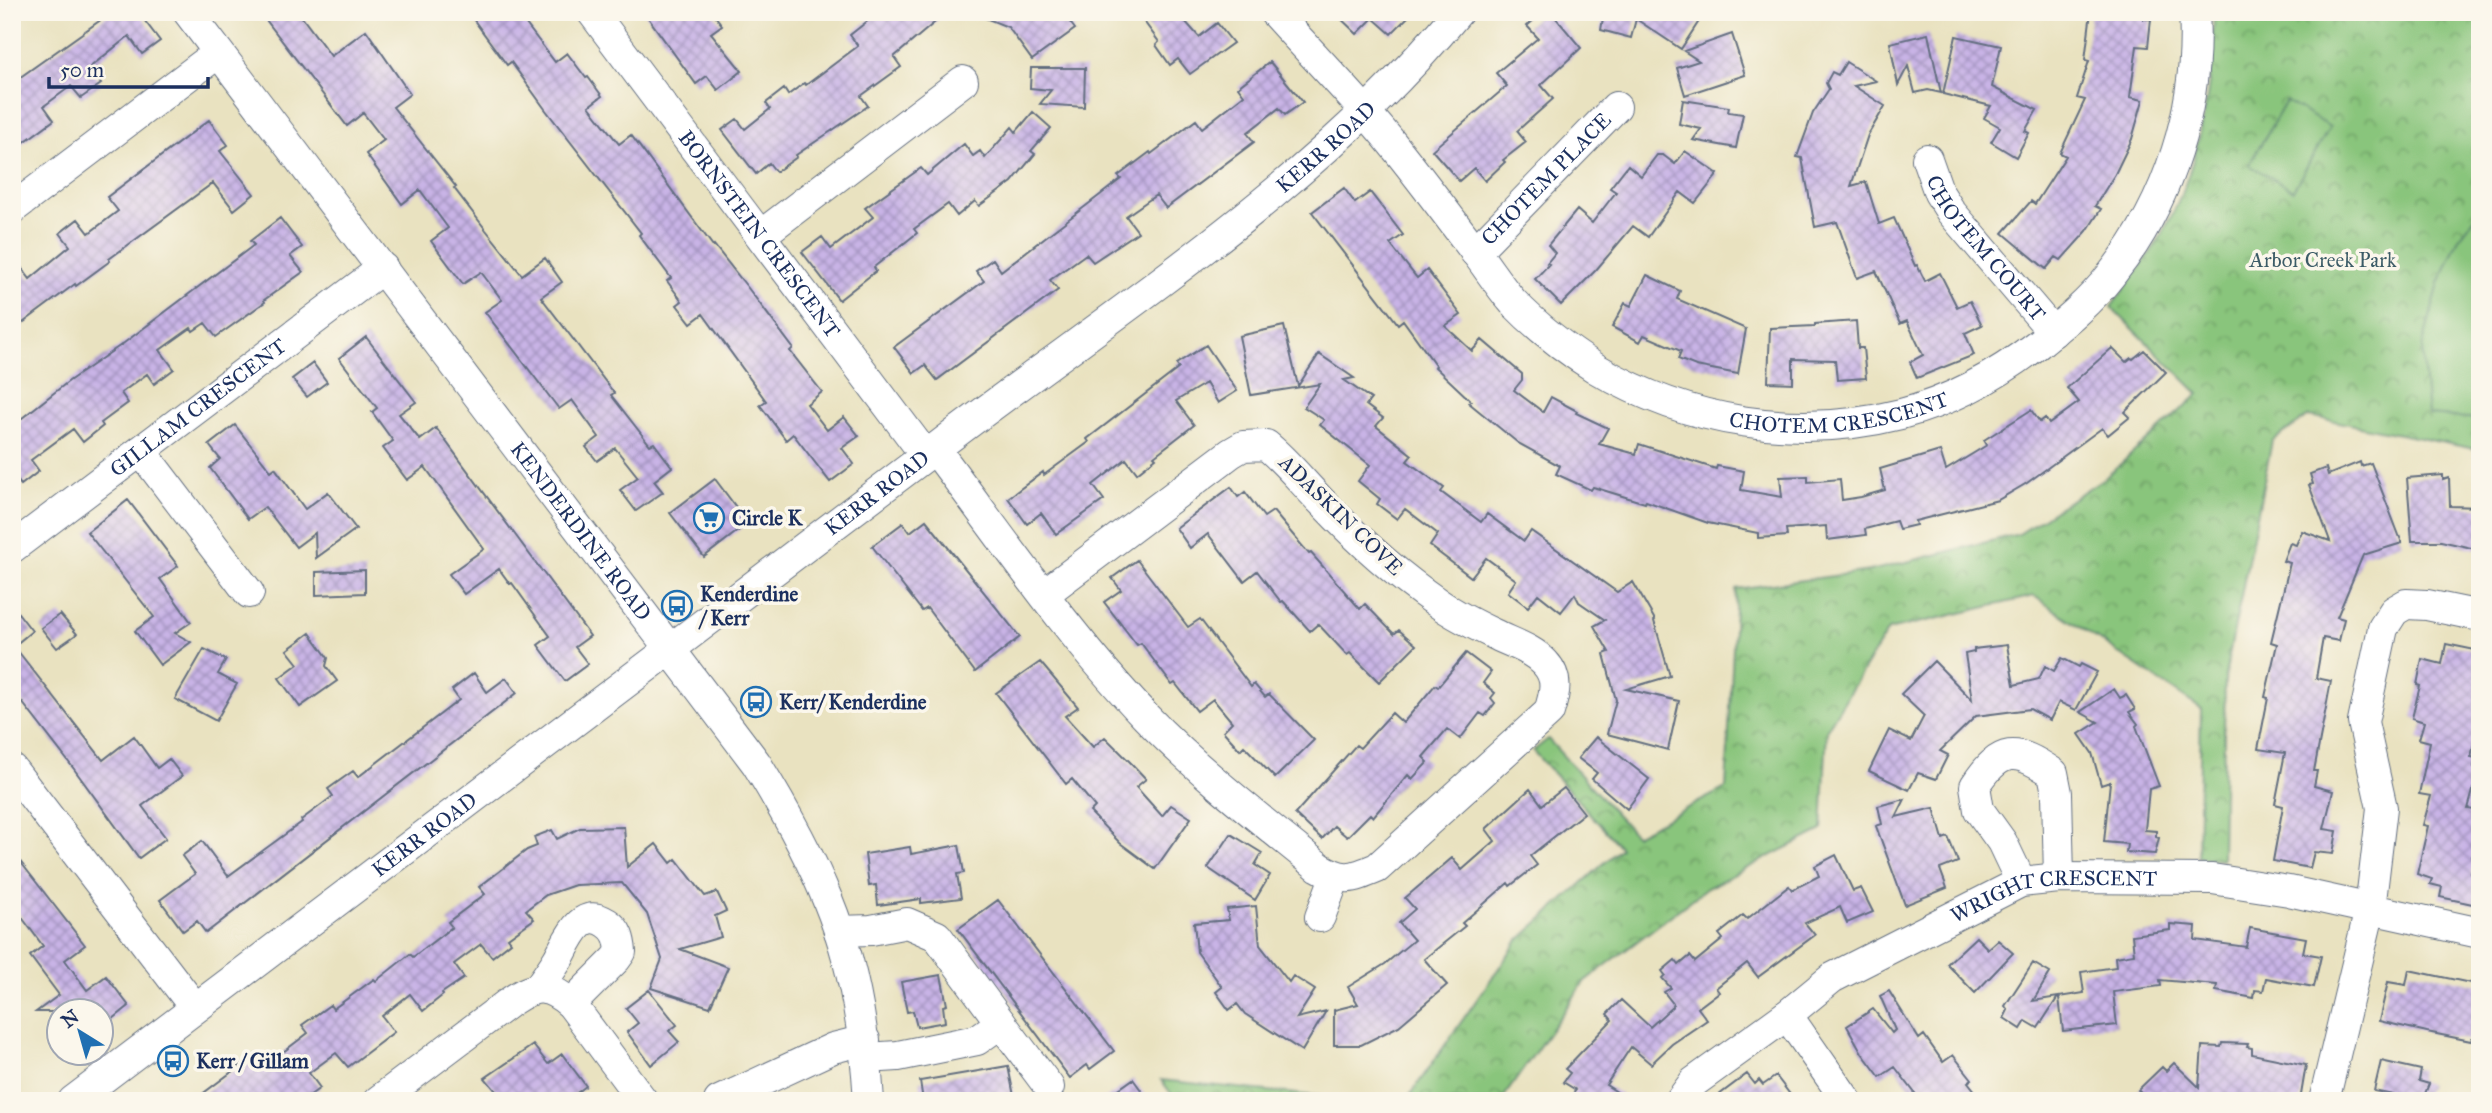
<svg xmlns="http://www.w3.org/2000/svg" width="2492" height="1113" viewBox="0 0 2492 1113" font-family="'IM FELL Great Primer',serif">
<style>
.park{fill:url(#park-crowns);stroke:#527a6c;stroke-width:2}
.pitch{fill:#89c57b;stroke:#527a6c;stroke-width:2}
.building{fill:url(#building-cross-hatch)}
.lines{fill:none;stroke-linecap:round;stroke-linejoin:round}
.minor-casing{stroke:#636e80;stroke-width:32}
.minor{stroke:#fff;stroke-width:30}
.labels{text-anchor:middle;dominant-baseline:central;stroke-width:7;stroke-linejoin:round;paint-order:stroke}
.street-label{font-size:21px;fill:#1b2f5e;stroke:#fbf7ec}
.park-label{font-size:21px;fill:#3c5c67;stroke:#fbf7ec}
.poi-label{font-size:21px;font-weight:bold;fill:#1b2f5e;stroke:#fbf7ec;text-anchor:start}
</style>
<defs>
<pattern id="park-crowns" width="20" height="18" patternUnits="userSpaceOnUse" patternTransform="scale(1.75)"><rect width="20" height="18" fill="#89c57b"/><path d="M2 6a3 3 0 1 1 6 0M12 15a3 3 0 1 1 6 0" fill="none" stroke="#6fa068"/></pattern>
<pattern id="building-cross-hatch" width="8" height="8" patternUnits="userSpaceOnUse" patternTransform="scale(1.75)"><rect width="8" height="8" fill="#c9b4e6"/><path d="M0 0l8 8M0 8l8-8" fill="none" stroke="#a293be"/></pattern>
</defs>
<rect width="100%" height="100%" fill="#fbf7ec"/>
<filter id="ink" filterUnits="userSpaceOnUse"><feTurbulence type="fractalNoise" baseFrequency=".0143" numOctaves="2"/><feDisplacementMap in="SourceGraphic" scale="14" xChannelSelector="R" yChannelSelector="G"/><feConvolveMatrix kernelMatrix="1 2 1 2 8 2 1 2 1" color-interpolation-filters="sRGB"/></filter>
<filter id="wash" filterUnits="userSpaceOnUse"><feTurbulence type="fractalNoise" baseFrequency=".00686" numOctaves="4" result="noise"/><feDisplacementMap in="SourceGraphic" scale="28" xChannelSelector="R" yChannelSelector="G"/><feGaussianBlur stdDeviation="1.57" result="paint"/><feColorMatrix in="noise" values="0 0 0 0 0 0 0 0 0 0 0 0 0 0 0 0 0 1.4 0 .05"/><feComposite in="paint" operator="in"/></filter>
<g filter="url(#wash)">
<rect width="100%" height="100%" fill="#e9e2c0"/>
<path class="park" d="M2214,12H2480V450L2309,416L2272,441L2225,676L2222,860L2198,857L2201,709L2034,596L1888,630L1827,729L1822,830L1707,888L1585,981L1501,1101H1406L1517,942L1621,848L1533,751L1548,739L1635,835L1726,788L1736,589L1870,571L2019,534L2107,476L2199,394L2111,307C2128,284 2146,261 2161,236C2200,167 2212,91 2214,12Z
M1161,1080L1364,1101H1177Z"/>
<path class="pitch" d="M2286,101L2330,127L2293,190L2249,165Z
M2480,211V419L2428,415L2422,348L2439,283L2458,240Z"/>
<g id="blocks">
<path class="building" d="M112,12H138L160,41L142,54L129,36L89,68L101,84L81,98L71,86L44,106L54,120L12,151V83Z
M260,12H298L331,56L366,30L410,94L393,107L456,187L454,188L486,230L522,275L545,258L562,282L541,297L614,393L611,395L650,445L654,443L672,467L654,481L663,492L636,511L620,490L638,477L615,448L597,461L586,447L599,437L572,400L559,409L485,312L502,300L481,272L463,284L431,241L448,228L420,190L402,204L366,154L384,140L363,113L347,126Z
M468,12H541L526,24L555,62L567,53L586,78L588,77L602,96L589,106L619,144L631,135L713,246L714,245L748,288L793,348L790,351L822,392L807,404L827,430L844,417L859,436L842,448L854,464L830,482L793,434L786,440L760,405L766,401L703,314L691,323L677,305L682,301L667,281L671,278L639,235L641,233L545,109L511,62L507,65Z
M644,12H712L722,25L711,33L742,71L718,90L707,76L696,84Z
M879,12H947L894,57L901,67L861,96L868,106L796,155L797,157L776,172L769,163L756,174L722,130L737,119L745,129L770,109L766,103L784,89L788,95L804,83L806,85L858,46L850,35Z
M1062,12L1075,29L1032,60L1008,27L973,13Z
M1137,12H1177L1199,37L1217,23L1233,43L1190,74L1178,59L1170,65L1156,45L1159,42Z
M1334,12H1413L1391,34L1373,18L1357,34Z
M1543,12H1551L1581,48L1541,85L1553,99L1517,131L1526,142L1503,160L1505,162L1485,181L1474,168L1459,181L1432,150L1507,86L1496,73L1538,38L1527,26Z
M1604,12H1705L1681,49L1636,19L1631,38L1601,30Z
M2091,12H2144V19H2151L2148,47L2137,46L2130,97L2143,100L2132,139L2115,174L2095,206L2101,209L2087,231L2061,260L2056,257L2046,269L2003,233L2031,201L2035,204L2066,156L2060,153L2085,100L2077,98L2089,61L2085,60Z
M1732,34L1745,75L1685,95L1677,68L1699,61L1684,51Z
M1928,34L1941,93L1928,90L1915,93L1908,66L1898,85L1890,43Z
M1956,36L2001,46L1992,87L2037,110L2025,131L2029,133L2016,157L1991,142L2000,127L1984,118L1991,106L1943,94Z
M1270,62L1303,102L1285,115L1279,108L1247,133L1254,142L1166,208L1156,195L1126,216L1138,232L1093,262L1086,254L1050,280L1058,290L937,380L925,365L914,373L894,347L984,281L976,271L993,259L1001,271L1121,179L1118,176L1150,152L1151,154L1196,120L1202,128L1244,95L1238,87Z
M1846,62L1876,81L1854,86L1885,106L1868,135L1851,186L1866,182L1879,224L1894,218L1915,266L1917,265L1925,281L1940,273L1957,307L1970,301L1982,325L1965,333L1974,355L1917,378L1910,362L1923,355L1907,321L1900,324L1876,271L1857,278L1837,222L1815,227L1802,158L1797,157L1813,113L1829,89L1826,83L1832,72L1838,75Z
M1031,68H1085L1084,107L1040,104L1051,90L1030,88Z
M1683,100L1729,107L1728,112L1743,114L1736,148L1693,140L1701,129L1679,124Z
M1033,112L1051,128L1031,151L1035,154L1012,182L979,206L975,201L957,216L948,204L914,229L917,233L874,267L876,271L839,300L802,252L822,237L831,249L873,217L865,208L921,168L927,175L964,144L973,156L980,151L985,158L1012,127L1016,132Z
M209,120L228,145L220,151L254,194L234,210L213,183L109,259L110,261L76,286L75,284L12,331V255L30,279L70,246L60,233L78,219L89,233L118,211L107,197Z
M1685,151L1718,174L1695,203L1680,192L1648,237L1633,226L1596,270L1561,305L1535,279L1549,264L1547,263L1555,253L1548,245L1577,210L1592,223L1616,192L1610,188L1628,165L1641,176L1657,155H1663L1675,164Z
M1344,188L1355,203L1370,192L1403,235L1390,244L1417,278L1427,270L1461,315L1445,326L1472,351L1482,340L1522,374V380L1514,390L1543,412L1551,397L1577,411L1576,413L1608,428L1599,444L1636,454L1639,444L1716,469L1717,466L1744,471L1741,490L1782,497L1780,477L1808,476V482L1840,479L1842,500L1861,497L1885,490L1880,469L1940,451L1946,470L1987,445L1984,440L2031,410L2040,422L2045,418L2049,424L2079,402L2067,388L2112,348L2126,362L2131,358L2133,359L2144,350L2166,372L2125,412L2130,417L2108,435L2102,428L2027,483L1998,500L1915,521L1916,525L1899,529L1896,521L1865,529L1866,535L1827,540L1826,526L1786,529L1787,536L1758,538V533L1708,523L1646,501L1645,503L1593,487L1591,490L1556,474L1560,466L1518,443L1469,403L1471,401L1435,367L1436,366L1403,320L1398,324L1312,212Z
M280,218L302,247L290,256L303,272L264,300L265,302L216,337L205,323L193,331L191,328L160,350L174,369L154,384L147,374L121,393L128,403L101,423L103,426L83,442L73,429L31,460L39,471L21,485L12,474V426L69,381L124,343L254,245L250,241Z
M1647,275L1680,291L1677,299L1746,329L1738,374L1696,366L1678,359L1681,351L1644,335L1640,342L1612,327L1625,303L1631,306Z
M1856,321L1858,348H1863L1866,378L1837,380L1835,360L1793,359V383L1768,382L1770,328L1815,326V324Z
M1284,326L1298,386L1319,354L1354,378L1344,380L1371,399L1366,405L1383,418L1376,426L1412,455L1407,461L1444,488L1441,492L1481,522L1487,514L1524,541L1531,531L1617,592L1633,582L1655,620L1654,621L1670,676L1626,689L1679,701L1668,750L1607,734L1616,700L1604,654L1609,652L1594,626L1605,620L1579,602L1575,594L1561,612L1538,594L1528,607L1508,592L1516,580L1486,558L1471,577L1430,546L1438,534L1405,509L1397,519L1377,504L1380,499L1358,481L1370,465L1320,425L1324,420L1304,407L1320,384L1251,395L1239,336Z
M366,337L416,402L399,414L420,440L436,428L590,636L575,647L588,664L565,681L538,645L550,636L512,583L510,584L499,569L464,594L449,574L484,549L425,467L407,480L383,448L393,441L372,412L377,408L339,358Z
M1206,345L1237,391L1218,403L1206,383L1176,401L1194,425L1154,456L1156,458L1137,473L1126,459L1093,485L1104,500L1056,534L1041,513L1027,524L1008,498L1043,472L1044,475L1089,442L1087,439L1179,368L1176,364Z
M313,363L327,382L307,397L292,379Z
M235,425L271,471L275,468L305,509L328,492L356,529L316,558L315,533L296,547L265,507L248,519L210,468L220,459L209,445Z
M2360,462L2361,466L2371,463L2402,543L2363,555L2337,617L2344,619L2339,641L2323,638L2316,678L2331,681L2314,771H2317L2314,786L2333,791L2324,829L2337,831L2333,854L2314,852L2310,868L2273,861L2283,806L2275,804L2285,753L2258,749L2268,698L2265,697L2277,644L2271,642L2290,563L2283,561L2290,543L2296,545L2302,531L2330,541L2309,485L2313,484L2310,474L2326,468L2328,475Z
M2443,475V480L2449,478L2450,506L2480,507V550L2441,541H2412L2407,478Z
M715,479L748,523L704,557L670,513Z
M1231,487L1238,497L1245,492L1264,517L1273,511L1309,554L1311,553L1360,609L1365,604L1394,634L1399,630L1416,645L1379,682L1350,653L1347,655L1318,624L1310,631L1283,601L1281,602L1257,571L1244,581L1208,534L1190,548L1176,528Z
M128,500L178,566L160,579L191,622L175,633L191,642L160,665L135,631L154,617L87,532Z
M926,520L1020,637L975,672L927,608L922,611L872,546L903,523L910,532Z
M1137,560L1188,627L1200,619L1251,687L1254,684L1265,697L1269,694L1314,740L1275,778L1244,746L1240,750L1223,731L1232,722L1213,699L1197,711L1175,683L1172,685L1141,643L1137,645L1104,602L1121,590L1112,578Z
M365,570V593L316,595V572Z
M12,605L32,631L14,646L103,760L134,736L157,768L169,759L182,776L142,806L166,838L139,858L74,769L22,702L21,703L12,692Z
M60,614L77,634L57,648L41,628Z
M310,633L328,658L326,666L337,681L300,707L279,678L298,664L287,650Z
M2446,644L2480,651V717L2471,757L2476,758L2474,767L2479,769L2468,809L2480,811V828L2472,858L2476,859L2471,873L2476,875L2474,885L2480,887L2477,905L2440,897L2442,887L2430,884L2432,879L2417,874L2428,826L2423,825L2431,796L2419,794L2430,742L2419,739L2424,722L2412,718L2420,686L2417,685L2422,659L2442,664Z
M2007,645L2014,685L2039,679L2045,666L2054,671L2062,658L2079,667L2081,664L2097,672L2076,710L2059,702L2050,720L2030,709L1976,716L1940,751L1948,755L1936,779L1918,773L1909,790L1869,771L1889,730L1911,741L1924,716L1901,694L1934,661L1972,700L1965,654L1974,652V649Z
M204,649L226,660L218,674L237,684L216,721L175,699Z
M1466,653L1491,672L1483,683L1495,693L1491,698L1495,703L1485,716L1480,713L1460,739L1447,729L1423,757L1428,762L1412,779L1408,775L1373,817L1370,814L1347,837L1334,826L1322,839L1295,814L1356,745L1360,748L1392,713L1403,723L1435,685L1438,687Z
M1040,662L1078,707L1065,716L1093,747L1105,737L1131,763L1146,779L1136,787L1162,816L1171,805L1191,818L1155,869L1120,843L1090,812L1095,807L1072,779L1066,784L996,693Z
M474,673L487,692L506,678L517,693L206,933L197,921L183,931L160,900L195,874L182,856L202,841L228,876L302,822L301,820L333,796L328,789L353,771L358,777L459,700L452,690Z
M2114,689L2120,698L2126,695L2135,709L2129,712L2138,724L2136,726L2159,786L2149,789L2145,830L2156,831V837L2159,838L2155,854L2126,852L2127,844L2104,842L2110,782L2101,785L2092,753L2079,734L2098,722L2080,712Z
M1596,737L1649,779L1627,809L1592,779L1597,773L1578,758Z
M1564,788L1584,813L1530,856L1537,865L1510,886L1508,883L1462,923L1465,926L1424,959L1447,985L1399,1026L1361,1045H1334V1010L1358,1004L1348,987L1385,964L1414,940L1399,923L1415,909L1405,898L1452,858L1462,870L1495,841L1486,829L1530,789L1542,805Z
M1905,799L1896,817L1934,808L1943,839L1948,837L1958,862L1940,869L1947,888L1905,905L1876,826L1882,824L1878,806Z
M624,827L627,867L656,844L671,863L676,859L705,896L717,892L726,911L715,916L721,937L680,949L728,967L710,1007L651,988L662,959L647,914L622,883L575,885L546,895L526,910L534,919L508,938L511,942L492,957L481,944L454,964L464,978L442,993L443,995L423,1011L410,994L382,1016L394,1032L348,1067L336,1053L309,1073L320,1088L302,1101H193L257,1053L266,1065L308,1033L302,1025L330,1005L333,1009L374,979L376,981L410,954L413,957L452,927L448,922L485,894L479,887L527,850L537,846L534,837L552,830L557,839L580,828Z
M1231,834L1262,853L1255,865L1270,875L1255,900L1208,868Z
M959,845L964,873L957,874L961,898L921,903V899L878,905L876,885L869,886L865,854L910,847L911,854Z
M12,851L85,945L65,960L87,990L106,976L129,1006L102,1028V1012H93L88,1004L78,1012H36L59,995L30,956L43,946L12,904Z
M1836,855L1853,891L1861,888L1873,912L1847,923L1840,907L1805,923L1815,935L1758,977L1747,963L1716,988L1719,992L1698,1008L1707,1020L1672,1044L1651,1064L1631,1047L1606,1085L1631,1101H1567L1576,1090L1563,1082L1570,1073L1565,1069L1612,1020L1607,1014L1621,1000L1650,1027L1674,1005L1664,992L1671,988L1662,978L1665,975L1662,971L1675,960L1679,965L1690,956L1695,962L1723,939L1719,934L1743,915L1747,919L1789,886L1792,890L1819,876L1815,866Z
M998,900L1114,1051L1090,1069L1087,1065L1070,1078L958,929Z
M1256,906L1260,945L1289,982L1293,976L1315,990L1297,1018L1326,1011L1302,1051L1245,1014L1237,1004L1229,1010L1216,992L1222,987L1197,952L1194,923L1229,920L1227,909Z
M2170,924L2196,926L2195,940L2246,947L2250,928L2306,938L2303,953L2321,956L2314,987L2266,978L2263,991L2255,990L2254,998L2216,991L2217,985L2160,980L2161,986L2113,992L2117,1025L2063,1031L2059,997L2084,993L2081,972L2116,967L2115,957L2134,954L2132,935L2170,930Z
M1976,937L1988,949L1998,940L2013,953L1975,993L1947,964Z
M2033,963L2050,973L2033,1001L2058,997L2038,1028L2026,1021L2021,1029L2004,1018L2008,1010L2005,1006Z
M2409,970L2480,985V1039L2472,1038L2471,1041L2427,1032L2379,1021L2388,982L2406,985Z
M941,975L947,1005L943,1006L945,1022L917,1027L913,1011L907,1012L901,982Z
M649,990L677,1025L669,1031L679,1042L651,1065L627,1032L638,1023L626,1008Z
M1889,991L1919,1039L1924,1035L1943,1062L1953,1055L1972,1079L1968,1082L1983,1101H1921L1895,1067L1880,1077L1862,1053L1847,1026L1873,1009L1892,1033L1895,1030L1880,996Z
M2222,1043L2248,1044L2247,1047L2252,1048V1054L2306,1065L2300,1101H2148L2138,1090L2162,1067L2166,1071L2174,1063L2199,1087L2202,1046L2221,1047Z
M533,1045L548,1064L562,1054L586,1086L566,1101H484L496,1091L485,1078Z
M2381,1061L2421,1070L2419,1081L2429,1084L2422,1101H2392L2393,1095L2374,1091Z
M1008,1066L1015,1101H923L920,1081Z
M1747,1074L1755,1084L1759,1080L1763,1085L1776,1076L1795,1101H1711Z
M1133,1079L1149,1101H1102Z"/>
</g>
</g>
<g filter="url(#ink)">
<use href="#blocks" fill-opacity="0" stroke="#636e80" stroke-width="2"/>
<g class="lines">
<g class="minor-casing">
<g id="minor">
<path id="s1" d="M188,12L756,763C783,807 809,853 828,901C854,964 865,1034 869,1101"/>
<path id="s2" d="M592,12L926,456"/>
<path id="s3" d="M1274,12C1314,57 1358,100 1395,147C1423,182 1450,218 1477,254C1489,270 1500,287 1513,302C1538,328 1567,350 1597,369C1688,423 1798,440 1901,414C1951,401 1998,375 2038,344C2064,323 2090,302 2111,275C2169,203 2200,105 2194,12"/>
<path id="s4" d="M1927,159L1939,193L1951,212L2053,332"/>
<path d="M12,209L218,53"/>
<path d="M761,235L963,81"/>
<path id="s5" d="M1475,252L1616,107"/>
<path d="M935,449C1003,539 1068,635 1146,717C1199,772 1260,819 1319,867C1344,882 1351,879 1377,868L1549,712C1555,693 1559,678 1545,663C1531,648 1511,643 1494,634C1475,625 1455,615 1438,603C1396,574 1357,539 1322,502C1303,483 1287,462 1266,445L1243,446L1231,453L1044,594"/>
<path d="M141,451L249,593"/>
<path id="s6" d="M12,548L383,268"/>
<path d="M12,769L195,1008"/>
<path d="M2021,882L2002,842L1979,810L1975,786C2001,747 2015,747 2053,773L2057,793L2059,878"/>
<path d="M1320,917L1335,877"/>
<path d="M839,931L871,930L907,923L937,936L1001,1023L977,1040L898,1056L866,1058"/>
<path d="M539,987C545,978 552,969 558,959C568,942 580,905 607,923C618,930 620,940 621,952L616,959L571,1004"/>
<path d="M1787,1015L1847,1101"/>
<path d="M1001,1023L1049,1087"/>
<path id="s7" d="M73,1101C359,882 649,668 936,448C1115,311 1313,188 1458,12"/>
<path d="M378,1101L507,1004C534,985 545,982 571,1004L643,1101"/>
<path d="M719,1101L833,1048L865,1040"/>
<path id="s8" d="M1680,1101L1694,1082L1787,1015L1832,978L2021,882L2059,878L2212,879L2289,891L2480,933"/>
<path d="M2324,1101L2370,909L2382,808L2363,722L2383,628L2394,611L2406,604L2427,605L2480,616"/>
</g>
</g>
<use href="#minor" class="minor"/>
</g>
</g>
<defs>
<g id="supermarket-ring" transform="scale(1.575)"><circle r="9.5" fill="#fbf7ec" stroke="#1f6fb2" stroke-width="1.5"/><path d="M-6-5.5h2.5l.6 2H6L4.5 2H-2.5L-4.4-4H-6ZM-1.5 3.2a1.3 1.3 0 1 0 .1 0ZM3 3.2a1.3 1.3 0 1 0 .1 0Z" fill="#1f6fb2"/></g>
<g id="bus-ring" transform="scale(1.575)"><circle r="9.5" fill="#fbf7ec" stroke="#1f6fb2" stroke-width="1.5"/><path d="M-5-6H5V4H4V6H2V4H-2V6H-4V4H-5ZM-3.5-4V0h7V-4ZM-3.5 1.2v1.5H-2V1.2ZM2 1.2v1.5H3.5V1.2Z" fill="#1f6fb2"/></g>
</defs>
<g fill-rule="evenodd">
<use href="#supermarket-ring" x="709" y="518"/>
<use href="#bus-ring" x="677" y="606"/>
<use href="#bus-ring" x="756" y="702"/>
<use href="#bus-ring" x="173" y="1061"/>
</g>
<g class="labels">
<g class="street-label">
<text stroke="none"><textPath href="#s7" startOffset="1575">KERR ROAD</textPath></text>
<text stroke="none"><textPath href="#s5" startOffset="102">CHOTEM PLACE</textPath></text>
<text stroke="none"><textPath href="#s2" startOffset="278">BORNSTEIN CRESCENT</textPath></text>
<text stroke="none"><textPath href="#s4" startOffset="108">CHOTEM COURT</textPath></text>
<text stroke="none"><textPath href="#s3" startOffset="737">CHOTEM CRESCENT</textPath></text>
<text stroke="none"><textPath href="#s6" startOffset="233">GILLAM CRESCENT</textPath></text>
<text stroke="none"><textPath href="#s7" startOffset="1008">KERR ROAD</textPath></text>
<text transform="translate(1341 515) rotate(44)">ADASKIN COVE</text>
<text stroke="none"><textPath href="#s1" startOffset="651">KENDERDINE ROAD</textPath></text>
<text stroke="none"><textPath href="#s7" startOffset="441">KERR ROAD</textPath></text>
<text stroke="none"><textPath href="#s8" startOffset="438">WRIGHT CRESCENT</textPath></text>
</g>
<g class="park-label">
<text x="2323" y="260">Arbor Creek Park</text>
</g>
<g class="poi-label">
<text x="732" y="518">Circle K</text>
<text x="700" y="594">Kenderdine<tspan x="700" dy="24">/ Kerr</tspan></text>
<text x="779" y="702">Kerr/ Kenderdine</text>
<text x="196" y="1061">Kerr / Gillam</text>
</g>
</g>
<rect width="2492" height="1113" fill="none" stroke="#fbf7ec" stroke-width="42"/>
<g transform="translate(80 1032) rotate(323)"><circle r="33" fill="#fbf7ec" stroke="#a1a7b3" stroke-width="2"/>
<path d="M0-5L12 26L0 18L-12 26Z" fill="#1f6fb2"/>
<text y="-10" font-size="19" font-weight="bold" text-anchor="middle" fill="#1b2f5e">N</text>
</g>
<path d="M49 77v10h159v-10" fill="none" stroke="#1b2f5e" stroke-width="3.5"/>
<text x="60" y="77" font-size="21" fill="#1b2f5e" stroke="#fbf7ec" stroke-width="5" paint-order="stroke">50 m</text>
</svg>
